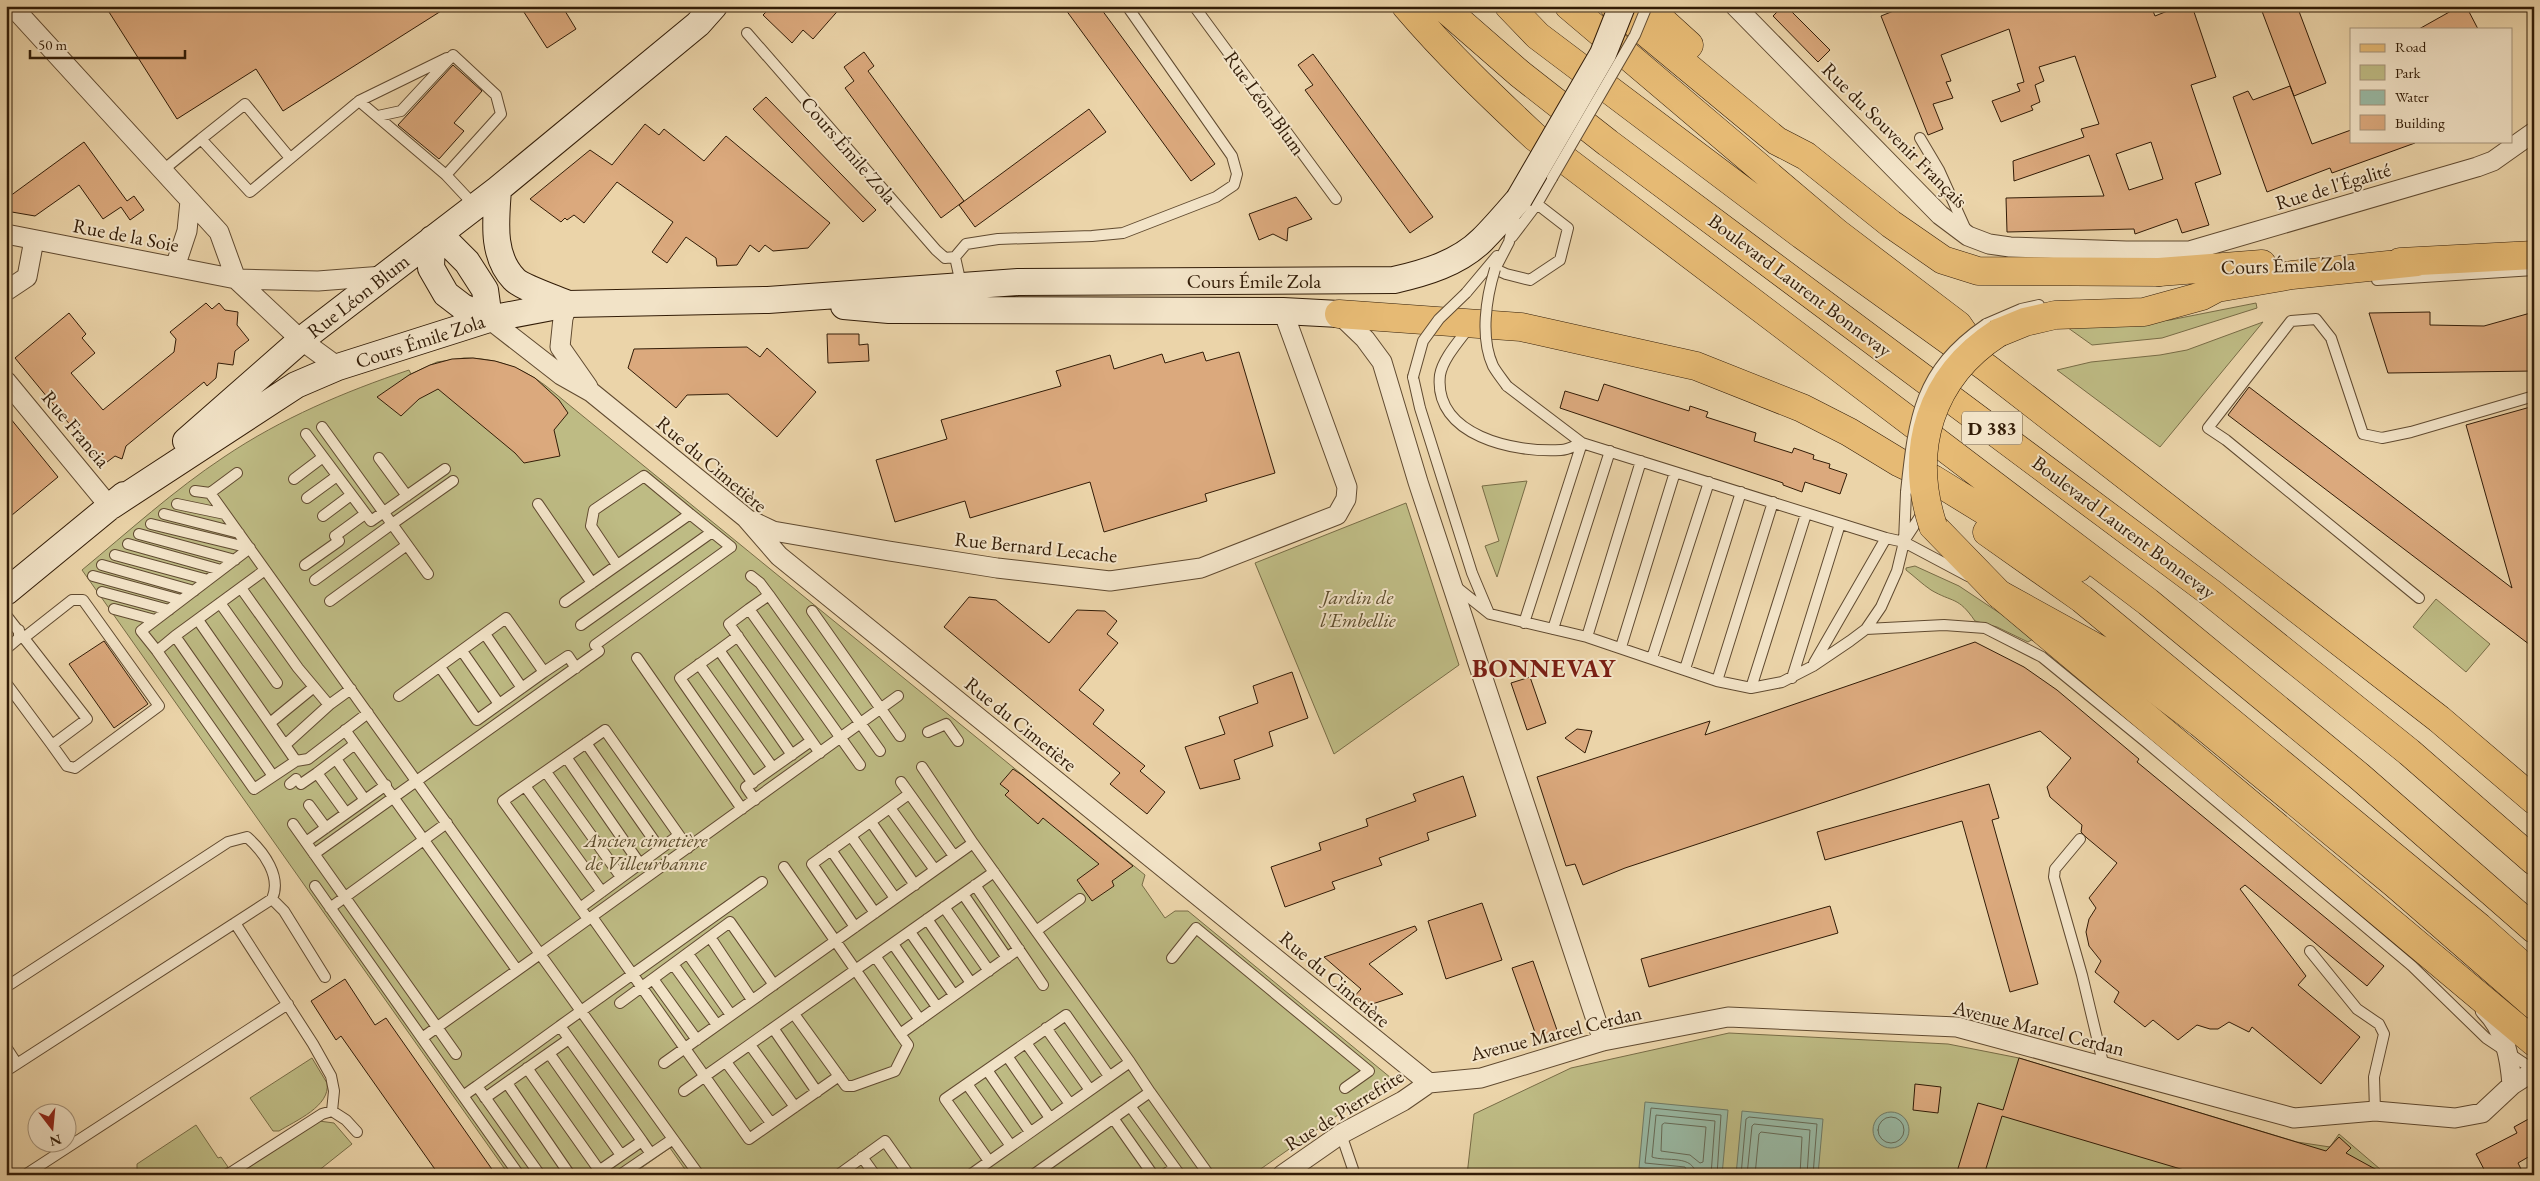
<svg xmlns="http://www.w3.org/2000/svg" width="2540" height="1181" viewBox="0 0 2540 1181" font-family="'EB Garamond',serif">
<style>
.green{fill:#bebb84;stroke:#786c46}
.water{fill:#99b9a4;stroke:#707a65}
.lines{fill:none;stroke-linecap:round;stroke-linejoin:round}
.shore{stroke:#666a56;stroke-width:1}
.building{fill:#dba97d;stroke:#321c07;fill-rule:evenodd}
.service-casing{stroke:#604a30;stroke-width:12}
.minor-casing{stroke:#604a30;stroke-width:21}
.secondary-casing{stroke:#321c07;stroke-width:28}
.primary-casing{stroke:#321c07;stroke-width:29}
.trunk-casing{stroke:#321c07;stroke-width:29}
.service{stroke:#f2e3c7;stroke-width:10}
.minor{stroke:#f2e3c7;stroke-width:19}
.secondary{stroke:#f2e3c7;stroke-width:26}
.primary{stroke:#e6ba74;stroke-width:28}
.trunk{stroke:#e6ba74;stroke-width:28}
.service-bridge-casing{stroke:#604a30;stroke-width:12;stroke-linecap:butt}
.secondary-bridge-casing{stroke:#321c07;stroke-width:28;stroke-linecap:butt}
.primary-bridge-casing{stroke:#321c07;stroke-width:29;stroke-linecap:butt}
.service-bridge{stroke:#f2e3c7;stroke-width:10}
.secondary-bridge{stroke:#f2e3c7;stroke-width:26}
.primary-bridge{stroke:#e6ba74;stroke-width:28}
.labels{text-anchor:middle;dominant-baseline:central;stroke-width:4;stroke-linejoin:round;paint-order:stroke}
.shield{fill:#f2e3c7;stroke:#6c5841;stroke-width:1}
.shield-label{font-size:19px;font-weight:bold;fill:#321c07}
.street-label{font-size:20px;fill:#321c07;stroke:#f2e3c7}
.park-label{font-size:20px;font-style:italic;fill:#5c4c2c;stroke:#f2e3c7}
.district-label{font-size:25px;font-weight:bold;letter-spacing:1px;fill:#7a1f14;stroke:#f2e3c7}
</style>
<rect width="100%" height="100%" fill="#ebd4a9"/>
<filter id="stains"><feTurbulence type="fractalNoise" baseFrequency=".004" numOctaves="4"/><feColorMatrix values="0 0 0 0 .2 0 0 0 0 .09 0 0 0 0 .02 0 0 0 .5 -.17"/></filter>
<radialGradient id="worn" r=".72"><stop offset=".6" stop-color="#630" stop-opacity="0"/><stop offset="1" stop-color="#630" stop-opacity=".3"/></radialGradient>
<path class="green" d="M2256,303L2257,308L2162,338L2092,345L2057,320H2170Z
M2263,322L2160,447L2057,370L2091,362L2160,355L2187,350Z
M464,358C495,358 521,367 546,386L1145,875L1142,885L1165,918L1175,911H1188L1391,1078L1252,1175H689L670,1148L631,1175H509L82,570C128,532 174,490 224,457C282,418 344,392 409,370L411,374L437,362Z
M1527,481L1497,577L1485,546L1499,541L1482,486Z
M1406,503L1459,665L1334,754L1255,563Z
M1915,566L1959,586L2028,632L2033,639L2028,642L1997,627L1975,621C1958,596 1953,603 1931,590C1922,584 1914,576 1906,570V568Z
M2436,599L2490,644L2466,672L2413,627Z
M1729,1033L1948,1044L2019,1058L2297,1142L2330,1147L2339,1134L2387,1175H1467L1474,1114L1571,1068Z
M312,1058L327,1083C331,1106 295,1121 279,1131H273L250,1098Z
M319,1121L334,1123L352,1144L313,1175H237Z
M196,1125L218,1158L221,1157L228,1167L215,1175H145L137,1171V1164Z"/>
<path class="water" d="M1645,1102L1728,1110L1722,1175L1639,1168Z
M1742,1111L1823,1119L1818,1175H1736Z
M1873 1130a18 18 0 1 1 36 0a18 18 0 1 1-36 0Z"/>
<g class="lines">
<path class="shore" d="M1878 1130a13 13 0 1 1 26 0a13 13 0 1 1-26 0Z
M1665,1123L1706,1127L1703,1162L1700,1163L1690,1155L1661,1151L1662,1125Z
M1689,1175L1685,1167L1645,1163L1651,1108L1721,1115L1717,1175
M1696,1175C1694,1154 1666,1162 1652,1157L1656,1115L1715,1121L1711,1175
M1741,1175L1746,1119L1749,1117L1817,1124L1813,1175
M1747,1175L1752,1126L1754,1124L1810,1130L1807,1175
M1755,1175L1759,1134L1761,1132L1802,1137L1800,1175"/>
</g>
<path class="building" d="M117,6H449L283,111L256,69L177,119L109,12Z
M520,6H562L576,29L547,48Z
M772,6H842L813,39L803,30L792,43L763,15Z
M1063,6H1099L1215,164L1191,181Z
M1783,6H1786L1830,50L1818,62L1773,16Z
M1906,6H2151L2155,16L2180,6H2192L2216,77L2191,85L2221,174L2195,183L2209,225L2182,233L2177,219L2135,234L2134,229L2007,232L2006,198L2104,196L2089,155L2014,181L2013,161L2084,137L2081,129L2099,124L2075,56L2039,67L2044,81L2035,85L2040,102L2031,106L2033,110L2001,122L1992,101L2020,91L2017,84L2024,82L2009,29L1941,55L1951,81L1946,82L1953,98L1933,104L1943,129L1928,135L1881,16ZM2151,142L2163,179L2129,190L2116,154Z
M2260,6H2297L2326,83L2294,96Z
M2460,6H2466L2478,29H2419Z
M864,52L874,66L868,71L964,201L941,218L845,88L854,81L844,67Z
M1313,54L1433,217L1410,233L1305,90L1313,85L1298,65Z
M453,65L482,91L454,123L464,131L439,159L398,125Z
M2290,86L2312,144L2351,130V141H2415V143L2332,173L2330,168L2267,192L2233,97L2248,91L2253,100Z
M766,97L876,210L863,222L753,109Z
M1089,109L1106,132L975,227L959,205Z
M645,124L659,135L664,129L704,161L726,136L830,223L808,248L773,251L765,245L759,252L750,245L737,265L717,266L716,258L686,237L667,263L652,252L673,222L617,182L584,223L574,215L567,220L565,218L561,222L530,199L590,150L612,165Z
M84,142L127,201L134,196L144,210L130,220L121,207L103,219L79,185L35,216L6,211V199Z
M1296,197L1312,219L1288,228L1287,241L1273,234L1259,240L1249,214Z
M206,303L212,309L219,303L225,310L238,312L237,325L249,340L235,351L233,365L218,363L216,378L207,386L204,382L126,446L122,459L115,456L107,462L99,460L15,358L69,313L86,334L82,338L95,353L71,373L103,410L174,352L176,339L170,332Z
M2430,312V325L2484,326L2534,312V371L2388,373L2369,313Z
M827,334H859V345L868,344L869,361L828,363Z
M747,347L760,357L767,348L816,392L777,437L728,394L687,395L676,408L628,368L634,349Z
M1203,352L1206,361L1239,352L1275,473L1205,494L1207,501L1104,532L1090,482L970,518L965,501L895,522L876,460L947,439L941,420L1061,386L1056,371L1110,355L1114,369L1162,354L1165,363Z
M473,358L495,361L515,367L535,378L559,400L568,413L554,430L560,456L524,463L515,453L438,389L419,399L401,416L377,397L409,375L430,365L452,359Z
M1604,384L1689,411L1690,406L1708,412L1706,417L1756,433L1754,441L1792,453L1794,448L1814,455L1813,459L1830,464L1829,468L1847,474L1840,494L1805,482L1802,492L1783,485V483L1560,408L1565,391L1598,401Z
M2249,387L2512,588L2466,425L2534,406V648L2228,415Z
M6,413L58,477L6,520Z
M969,597L996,600L1049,643L1077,610L1105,611L1117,621L1107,634L1118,643L1079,690L1104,710L1093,724L1145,766L1140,771L1165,792L1147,814L1110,784L1120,773L944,627Z
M104,641L148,704L114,728L69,664Z
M1975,642L2024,667L2057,690L2139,759L2137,762L2384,966L2367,986L2245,885L2240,889L2306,976L2298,985L2360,1037L2321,1084L2252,1027L2249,1032L2229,1022L2218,1029H2210L2197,1025L2178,1040L2153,1020L2145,1027L2114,1002L2119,992L2095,972L2101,961L2089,946L2086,932L2089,919L2096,908L2089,898L2117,863L2087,838L2081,832L2082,825L2050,797L2047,787L2071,758L2040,731L1625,868L1583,885L1575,864L1566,866L1537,777L1710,721L1705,735Z
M1292,672L1308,718L1269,732L1273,746L1234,760L1240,779L1200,789L1185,747L1225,734L1219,717L1258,703L1253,686Z
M1530,677L1546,723L1527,730L1511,683Z
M1577,729L1592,731L1585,753L1565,738Z
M1013,769L1022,775L1133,866L1112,881L1114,886L1092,901L1077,880L1099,864L1043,818L1038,824L1005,795L1009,791L1000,784Z
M1463,776L1476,816L1427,833L1429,840L1379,858L1382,865L1332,882L1335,889L1285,907L1271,867L1321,850L1319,843L1368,826L1366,819L1416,801L1413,794Z
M1989,784L1999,818L1992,820L2038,984L2010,992L1962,821L1825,860L1817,832Z
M1482,903L1502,960L1446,979L1428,921Z
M1830,906L1838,933L1649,987L1641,959Z
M1415,926L1417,930L1369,964L1403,994L1363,1007L1352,999L1361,989L1324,957Z
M1533,961L1558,1033L1537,1038L1512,968Z
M345,979L375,1025L386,1018L496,1175H439L341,1036L336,1040L311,1001Z
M2019,1058L2326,1151L2339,1137L2351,1148L2346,1153L2386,1175H2201L2002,1116L1984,1175H1956L1978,1103L2003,1110Z
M1915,1084L1941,1087L1938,1113L1913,1110Z
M2534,1116V1163L2530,1156L2518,1163L2524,1175H2487L2476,1154L2517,1133L2514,1127Z"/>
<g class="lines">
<g class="service-casing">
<path id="service" d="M1194,6L1336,199
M747,33L936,250L945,258L955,257
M359,101L447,58
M378,116L401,111L453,55L496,95L501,114L446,175
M1920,138L1939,170L1966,230
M290,158L245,104L201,139L250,192L359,101L446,175L475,206
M162,171L201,139
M1515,215L1509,242L1495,269L1506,274L1530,280L1560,260L1568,228L1537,204L1527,190
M1512,237L1537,204L1552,178
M2377,280L2534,270
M961,284L955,257L966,244L998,239L1092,236L1123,233L1216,197L1234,185L1237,174L1232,156L1127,6
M1466,293L1497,256
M1986,324L2021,309L2039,305
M1470,326C1460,340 1443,358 1440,375C1433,436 1515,453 1561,450C1568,450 1576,445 1582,443
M1413,377L1420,408L1472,573L1488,611
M1507,386L1582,443L1886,538L1904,542L1968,576
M306,434L371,521L445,469
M379,458L407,496
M237,473L210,493L540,954L898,696
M294,479L323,457
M195,491L210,493
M307,498L337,476
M177,504L225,514
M538,504L592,583
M164,514L239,533
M323,516L351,495
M151,524L250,548
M139,534L235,560
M1904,541L1925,509
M128,544L221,570
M250,548L141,631L157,651L254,789L296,761L308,759L368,713
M115,555L208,580
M102,565L194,591
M305,565L339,541L335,536L365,514
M617,565L591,526L594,510L644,476L690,514
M428,574L392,524L453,481
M93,576L181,600
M751,576L760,583L769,595
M315,580L392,524L322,427
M1455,586L1490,614L1587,637L1717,681L1751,688L1782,682L1813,666L1850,641L1866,629L1881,607L1897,571L1904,542L1906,492
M241,588L298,668L329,705L351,689
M102,592L169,610
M2419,598L2226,440L2208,428L2291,321L2316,319L2331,338L2363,434L2382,438L2411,432L2534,396
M330,601L407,545
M565,602L690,514L731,547L595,645
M220,603L277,683
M114,609L155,620
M749,609L729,624L820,753
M812,611L900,736
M6,615L87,719L52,745L6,683
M198,620L296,761
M1524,623L1582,443
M581,625L712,532
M1553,629L1610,451
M1866,629L1944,625L1985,628L2042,657L2146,742L2412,966L2486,1038L2534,1070
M485,634L522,688
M175,636L265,570
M738,636L719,650L792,755
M25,637L72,600H83L159,706L75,768L67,766L52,745
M1587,637L1641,461
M1621,647L1675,472
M6,649L19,638V630
M719,650L680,678L753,783
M157,651L175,636L273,776
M462,651L499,704
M637,658L742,809
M1652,658L1709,482
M1814,663L1886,538
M699,664L773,768
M1685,669L1741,492
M544,672L568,656L576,668
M1792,678L1840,524
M1717,681L1773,502
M1751,688L1806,514
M399,696L506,618L544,672L477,720L440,667
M270,723L314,687
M345,730L517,970
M928,732L946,724L958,741
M586,743L660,849
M285,745L329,705
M566,757L640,864
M336,759L365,800
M860,765L749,609L769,595L880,751
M922,767L973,843
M546,772L621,877
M317,773L355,744
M901,782L954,856
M290,784L296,779
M301,784L317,773L346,813
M525,786L602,892
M755,800L746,787L811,741
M309,805L326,828
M890,808L935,870
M871,822L915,885
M293,824L456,1054
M851,836L895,898
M2080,839L2055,869L2054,877L2082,975L2104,1067
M306,842L386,785
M831,850L875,913
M314,854L599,651
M784,867L900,1034
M975,885L1043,985
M315,886L422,1038
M963,894L1007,958
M272,899L284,911L325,977
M944,907L989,971
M330,908L447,823
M580,908L679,835
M592,917L749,1139L839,1076
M588,919L503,801L605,730L688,848
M927,919L971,983
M235,923L313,1044L331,1076L334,1091L332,1111
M855,927L812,864L909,794
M1036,931L1080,899
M910,932L954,995
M710,937L752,1000
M893,944L937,1007
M2310,951L2357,1009L2379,1024L2384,1034L2374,1077L2375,1111
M688,954L731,1015
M875,956L920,1020
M1172,958L1196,928L1369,1071L1345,1088
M673,964L717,1025
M653,979L697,1040
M6,987L228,842L247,837C264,852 282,877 272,899L6,1071
M620,1003L730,922L774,985
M794,1014L846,1086H853L895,1071L908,1045L900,1034L1019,949
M560,1026L762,882
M773,1028L817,1092
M1046,1028L1090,1090
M1026,1043L1070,1104
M750,1045L795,1107
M6,1047L17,1064
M549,1053L621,1155
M1007,1056L1050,1118
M726,1062L771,1123
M664,1063L973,843L1130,1062
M527,1068L599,1170
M987,1070L1030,1132
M507,1083L570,1175
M967,1084L1011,1146
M477,1086L560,1026L642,1141
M684,1091L994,872
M1150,1092L1209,1175
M463,1096L477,1086L540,1175
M485,1098L569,1039
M1130,1106L1180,1175
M1113,1118L1153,1175
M1341,1134L1355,1175
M673,1139L699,1175
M862,1157L875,1175
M989,1161L945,1099L1066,1015L1109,1076
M25,1175L288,1004
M227,1175L322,1114L332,1111L346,1120L357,1132
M519,1175L422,1038L540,954L673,1139L620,1175
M593,1175L642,1141L651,1154
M838,1175L885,1141L909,1175
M970,1175L1130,1062L1150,1092L1033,1175
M1164,1175L1174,1168"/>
</g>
<g class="minor-casing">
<path id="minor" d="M12,6L219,232L236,279L301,340L338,367
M1735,6L1940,215L1968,236L1989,244L2010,247L2126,251H2189L2477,167L2493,161L2534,132
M6,234L236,279L318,281L383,276
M175,267L187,231L190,201
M6,291L27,277L34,240
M568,304L563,318L560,347L588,387
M1339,314L1365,339L1382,362L1418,482L1603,1041
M489,319L561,375L591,392L746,518L779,556L1429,1083
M6,381L110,507
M752,521L773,531L889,551L997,568L1110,581L1201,568L1337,515L1346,499L1347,487L1283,311
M2485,1010C2505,1030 2510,1058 2512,1085
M1282,1175L1341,1134L1403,1101L1429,1083L1481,1078L1603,1041L1728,1017L1957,1027L2294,1118L2375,1111L2455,1118L2482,1113L2512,1085L2534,1071"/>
</g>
<g class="secondary-casing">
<path id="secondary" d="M498,189C496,220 491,255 514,279C521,287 557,299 568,304
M432,239L450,245L467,262L485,290L489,319L463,307L446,294L431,268Z
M844,306L889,310L1283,311L1339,314
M186,441L301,340L498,189L698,24L714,6
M111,506L296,385L338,367L489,319L568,304L768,300L1018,282L1394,280C1425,273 1459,263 1482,240C1495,227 1507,213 1519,199
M6,592L124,495"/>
</g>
<g class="primary-casing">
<path id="primary" d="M2400,262L2534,255
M2159,272L2262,264
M1998,333L2025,322L2055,315L2144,312L2202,296L2217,288L2292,275L2417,262
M1933,526L1999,594L2534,1042"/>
</g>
<g class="trunk-casing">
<path id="trunk" d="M1406,6C1446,53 1490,95 1535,137L2148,602L2359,776L2534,929
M1442,6L1520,74L1608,143L2211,593L2409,752L2534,861
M1509,6L1538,36L1802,235L1987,368L2439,719L2534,800
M1569,6L1837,233L1958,325L1967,338
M1614,6L1777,141L1806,156L1891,224L1943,260L1978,271L2159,272
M1646,6L1689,45
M1339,314L1521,327L1696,366L1802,408L1849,432L1900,463L1933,479L2078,568
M1987,532L2082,599L2479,927L2534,976
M1999,594L2113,657L2200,723L2395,884L2534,1005"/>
</g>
<use href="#service" class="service"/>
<use href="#minor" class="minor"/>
<use href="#secondary" class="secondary"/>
<use href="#primary" class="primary"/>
<use href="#trunk" class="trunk"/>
<g class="service-bridge-casing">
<path id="service-bridge" d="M1552,178L1635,35L1647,6
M1495,269C1486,298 1480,338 1493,366C1497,373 1502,379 1507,386
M1413,377L1423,341L1439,319L1466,293
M1906,492C1914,417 1919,370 1986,324"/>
</g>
<g class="secondary-bridge-casing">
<path id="secondary-bridge" d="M1519,199L1603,54L1622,6"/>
</g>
<g class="primary-bridge-casing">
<path id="primary-bridge" d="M1933,526C1908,450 1930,377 1998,333"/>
</g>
<use href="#service-bridge" class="service-bridge"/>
<use href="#secondary-bridge" class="secondary-bridge"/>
<use href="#primary-bridge" class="primary-bridge"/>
</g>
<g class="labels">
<rect class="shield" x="1962" y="411.5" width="60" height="33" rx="4"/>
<g class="shield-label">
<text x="1992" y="428">D 383</text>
</g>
<g class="street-label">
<text transform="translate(1265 103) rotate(54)">Rue Léon Blum</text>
<text transform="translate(1895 135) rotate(45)">Rue du Souvenir Français</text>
<text transform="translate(849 150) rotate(49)">Cours Émile Zola</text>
<text transform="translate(2333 186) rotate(-17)">Rue de l'Égalité</text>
<text transform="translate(126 235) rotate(11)">Rue de la Soie</text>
<text transform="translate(2288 265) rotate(-2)">Cours Émile Zola</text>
<text x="1254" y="281">Cours Émile Zola</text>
<text transform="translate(1800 285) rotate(37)">Boulevard Laurent Bonnevay</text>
<text transform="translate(358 296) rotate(-38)">Rue Léon Blum</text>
<text transform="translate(420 341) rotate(-18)">Cours Émile Zola</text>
<text transform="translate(76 429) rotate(50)">Rue Francia</text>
<text transform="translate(712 464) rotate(40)">Rue du Cimetière</text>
<text transform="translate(2124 527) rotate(37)">Boulevard Laurent Bonnevay</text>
<text transform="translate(1036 547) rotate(6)">Rue Bernard Lecache</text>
<text transform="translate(1021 724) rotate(39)">Rue du Cimetière</text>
<text transform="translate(1335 979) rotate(40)">Rue du Cimetière</text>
<text transform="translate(2039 1028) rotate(14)">Avenue Marcel Cerdan</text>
<text transform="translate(1556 1033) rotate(-14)">Avenue Marcel Cerdan</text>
<text transform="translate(1344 1110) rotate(-32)">Rue de Pierrefrite</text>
</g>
<g class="park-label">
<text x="1358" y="597">Jardin de<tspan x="1358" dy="23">l'Embellie</tspan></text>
<text x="646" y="840">Ancien cimetière<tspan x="646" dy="23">de Villeurbanne</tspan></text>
</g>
<g class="district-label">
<text x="1544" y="668">BONNEVAY</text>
</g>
</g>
<rect width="2540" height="1181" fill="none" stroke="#ebd4a9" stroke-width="25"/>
<rect x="8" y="8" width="2525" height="1166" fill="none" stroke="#321c07" stroke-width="2.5"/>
<rect x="12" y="12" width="2515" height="1156" fill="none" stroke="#321c07"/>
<rect x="2350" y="28" width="162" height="115" fill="#f2e3c7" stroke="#a5937a"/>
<rect x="2360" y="44" width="25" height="8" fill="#e6ba74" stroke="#a5937a"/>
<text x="2395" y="52" font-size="15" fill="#321c07">Road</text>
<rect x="2360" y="65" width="25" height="15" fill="#bebb84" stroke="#a5937a"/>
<text x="2395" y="78" font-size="15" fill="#321c07">Park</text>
<rect x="2360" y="90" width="25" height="15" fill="#99b9a4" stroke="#a5937a"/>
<text x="2395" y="102" font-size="15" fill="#321c07">Water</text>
<rect x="2360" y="115" width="25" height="15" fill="#dba97d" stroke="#a5937a"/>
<text x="2395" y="128" font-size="15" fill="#321c07">Building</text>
<g transform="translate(52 1128) rotate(164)"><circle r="24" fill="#f2e3c7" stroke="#a5937a"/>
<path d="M0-4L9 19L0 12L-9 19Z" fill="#8f2418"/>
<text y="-8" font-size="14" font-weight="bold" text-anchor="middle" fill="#321c07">N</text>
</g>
<path d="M30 50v8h155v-8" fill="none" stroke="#321c07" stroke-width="2.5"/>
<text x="38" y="50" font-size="15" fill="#321c07" stroke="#f2e3c7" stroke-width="4" paint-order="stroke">50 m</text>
<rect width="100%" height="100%" filter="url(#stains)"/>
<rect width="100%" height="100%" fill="url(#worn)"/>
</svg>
